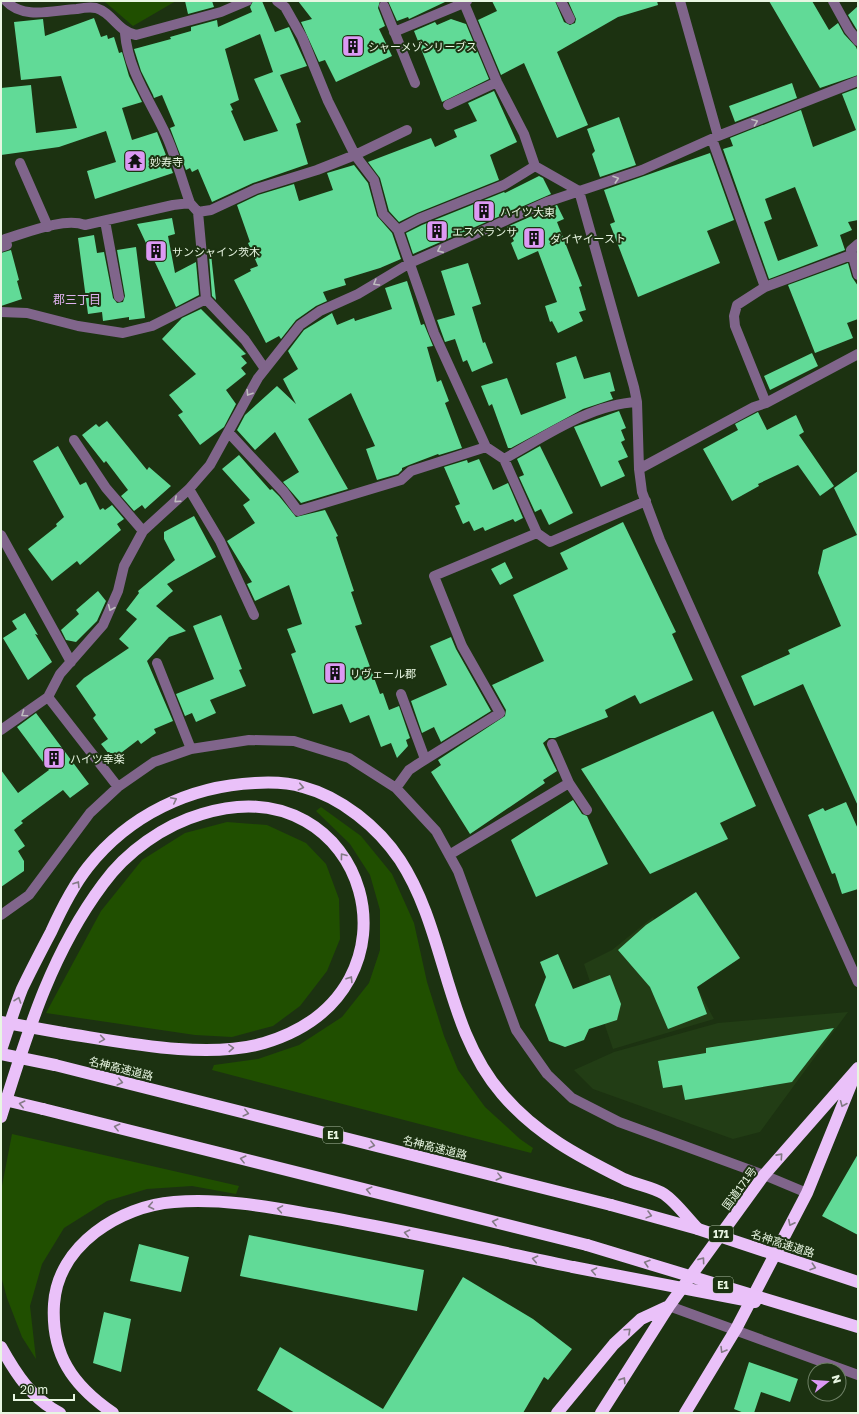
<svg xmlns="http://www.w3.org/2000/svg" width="859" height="1414" viewBox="0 0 859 1414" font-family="'Golos Text','Noto Sans JP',sans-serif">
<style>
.built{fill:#223d15}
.green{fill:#204f00}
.building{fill:#61da97;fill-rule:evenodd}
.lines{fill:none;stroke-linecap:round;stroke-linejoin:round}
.minor{stroke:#80658b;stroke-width:10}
.highway{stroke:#eac1f9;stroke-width:12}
.highway-bridge{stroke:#eac1f9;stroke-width:12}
.oneway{stroke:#bebcbf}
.oneway2{stroke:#837a85}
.labels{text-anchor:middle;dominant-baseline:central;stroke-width:4;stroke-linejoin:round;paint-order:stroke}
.shield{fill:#1c3211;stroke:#abbba3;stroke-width:1}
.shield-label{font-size:10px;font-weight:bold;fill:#e8f6e2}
.poi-label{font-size:11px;fill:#e8f6e2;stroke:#1c3211;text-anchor:start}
.street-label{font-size:11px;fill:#e8f6e2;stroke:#1c3211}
.neighbourhood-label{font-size:12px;fill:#e0b2f1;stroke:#1c3211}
</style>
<rect width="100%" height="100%" fill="#1c3211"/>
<path class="built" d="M653,917L686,967L714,1019L613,1049L584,964L612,950Z
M848,1012L760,1132L733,1139L593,1089L574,1070L614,1052L718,1023Z"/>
<path class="green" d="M99,1H176L133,26L105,2Z
M321,807L361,836L392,874L414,923L427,982L444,1036L458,1070L485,1107L520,1139L533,1148L531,1153L212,1070L214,1065L258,1059L299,1045L342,1017L369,983L380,950V910L370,875L350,844L316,811Z
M227,822L267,825L306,843L326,864L339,899L340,939L327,971L300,1006L273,1026L232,1037L195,1035L46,1013L101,911L142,860L185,833Z
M12,1134L239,1186L236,1194L192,1186L147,1189L107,1201L64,1228L42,1264L30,1306L36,1359L22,1337L7,1298L1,1276V1191Z"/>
<path class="building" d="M185,1H212L214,7L188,14Z
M253,1H262L275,32L289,27L307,66L280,75L301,122L296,124L308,164L253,183L212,202L198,169L192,172L190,168L186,170L170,128L175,126L162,95L154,98L153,95L141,71L134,49L171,39L170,37L191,31V27L217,20L218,27L252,12L250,7ZM260,34L273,72L254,79L278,131L244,141L231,111L233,110L230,104L239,100L225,49Z
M298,1H380L378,8L385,26L379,29L392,56L336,82L325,60L319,62L301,22L312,19Z
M388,1H445V2L409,19L408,17L397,21Z
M492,1H555L564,22L570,25L575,23L576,19L568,1H657L658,5L618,17L557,52L588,125L557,138L524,63L501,75L478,20L497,11Z
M769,1H812L829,30L838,23L844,34L856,47L858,52V75L820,88Z
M858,6V29L857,30L848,15Z
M94,18L101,37L107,35L108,39L114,37L119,53L122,52L129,76L142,102L122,108L132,140L157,132L173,173L95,199L87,171L116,162L106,131L59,147L1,155V88L31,85L36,133L77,128L61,76L21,80L14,22L43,19L45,36Z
M451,19L466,24L489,79L442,102L414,31L435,22L437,25Z
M792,83L797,98L735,122L729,106Z
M858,88V220L848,222L852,230L840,235L845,250L769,279L723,149L733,146L730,138L801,110L813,147L856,130L842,94ZM795,187L818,246L778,261L764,222L772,219L765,199Z
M494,91L517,142L490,155L499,180L417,213L399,222L389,211L380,178L368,162L431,138L435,147L457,137L454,130L477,121L468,103Z
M619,117L636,165L600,177L592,154L595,151L587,129Z
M710,153L734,220L707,231L720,263L638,297L610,224L615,222L604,190Z
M354,165L368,183L377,216L392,233L401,259L380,268L344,279L346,285L323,292L327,301L316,306L296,320L281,339L279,336L266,343L234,280L251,271L250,269L258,266L248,243L250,242L237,205L258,195L294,184L299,201L333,190L327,173Z
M539,176L543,178L551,194L413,254L406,233L422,225L504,192L505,193Z
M557,205L564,219L557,222L582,286L579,287L586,310L579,312L583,321L558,333L552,321L550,322L545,306L557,302L538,251L518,260L511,243L514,241L507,227Z
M172,218L175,234L168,236L175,273L196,262L199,295L176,307L137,224Z
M94,235L97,253L104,252L113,298L117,303L123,302L125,296L117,250L136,247L145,318L129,320V317L103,321L102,312L88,314L78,238Z
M11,250L19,280L17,281L22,299L1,306V253Z
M211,254L216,300L212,296L209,256Z
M468,263L481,304L472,307L483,343L485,342L493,363L472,372L467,360L463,362L455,339L445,342L437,320L455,315L441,271Z
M848,263L852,277L858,286V319L847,323L853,338L815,353L788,285Z
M407,281L421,325L424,324L433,346L427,347L437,382L441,380L449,401L445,403L462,448L439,455L438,454L409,465L402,468V470L398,474L377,480L366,449L375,446L351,393L308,419L348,489L301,503L283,482L299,472L275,432L255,450L237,430L245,415L277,386L296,404L283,379L298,369L288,351L304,330L332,313L337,325L354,318L355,321L392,309L385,288Z
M201,309L246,354L241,356L247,363L241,368L246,374L226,390L236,404L224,427L200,445L178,415L183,412L169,395L196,374L162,339L182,318Z
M812,353L818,366L770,390L764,376Z
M576,356L584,379L610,372L615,391L610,392L613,399L583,409L511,448H508L492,404L489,406L481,386L507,378L521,415L566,398L556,363Z
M619,411L626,428L621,430L625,440L621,442L628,457L618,461L625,476L601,487L574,427Z
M758,412L767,430L796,415L804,432L799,435L834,486L820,496L798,465L758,484L759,486L732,501L703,449L738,430L735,424Z
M107,421L147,470L149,467L171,486L145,509L142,505L134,511L121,496L128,490L106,461L104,463L82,435L96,424L99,427Z
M58,446L80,485L86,482L100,510L103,508L105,510L112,505L124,519L117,524L121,530L80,565L77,561L52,581L28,549L57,526L56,524L64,517L33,461Z
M540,446L573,513L549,525L541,509L535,512L519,477L524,475L517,459Z
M239,455L270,490L272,489L279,496L296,517L325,510L338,536L336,537L354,591L351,592L362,624L355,626L380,694L383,693L389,710L399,706L410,738L406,740L408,746L397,758L391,743L381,747L369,715L350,723L342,704L313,714L291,654L296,652L287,629L302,624L289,585L255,601L247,584L252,582L227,541L255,523L243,505L250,500L222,469Z
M479,459L493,490L508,483L523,518L515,522L513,519L485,531L483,527L474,531L469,521L463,524L455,506L460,504L444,467L467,460L468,463Z
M858,471V806L803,684L754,706L741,676L790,654L788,650L841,626L818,573L823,550L857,535L834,488Z
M194,516L216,557L167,584L173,591L156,606L186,631L169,637L147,661L173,721L154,729L156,733L141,744L138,740L113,759L101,744L108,739L93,718L96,715L76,686L84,678L129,648L119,639L137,619L126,610L139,593L138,591L175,560L164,539V532Z
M623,522L676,632L672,634L693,680L640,704L635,695L605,710L608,717L555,738H549L543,743L557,771L543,780L545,783L470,834L431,772L441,765L438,760L505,716L506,710L492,685L544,661L513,595L568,569L560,553Z
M505,562L513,578L500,585L491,569Z
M98,591L106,601L97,621L76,642L66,640L61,630L79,614L76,610Z
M25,613L38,635L35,634L52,662L28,680L3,638L17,629L12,621Z
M221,615L242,669L239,670L246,686L210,700L216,713L196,722L192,713L185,716L176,694L214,679L193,626Z
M451,637L456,649L491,711L441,742L434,727L422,733L411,701L447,685L430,646Z
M713,711L756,806L720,823L728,839L650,874L581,769Z
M36,713L89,784L70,798L63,790L21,821L23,823L14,830L25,846L18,851L24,861V871L1,887V770L18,793L49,770L17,727Z
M573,800L582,814L587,816L608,864L536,897L511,840Z
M846,802L858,829V889L842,894L835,873L832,874L808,815L823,808L825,811Z
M696,892L740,958L697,987L707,1014L668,1029L650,987L618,950L646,925Z
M558,954L573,989L610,975L621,1004L617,1020L589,1029L584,1040L565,1047L549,1041L535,1005L546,977L540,962Z
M834,1028L792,1082L685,1100L682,1085L663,1088L658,1061L706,1053V1048Z
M858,1154V1235L822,1216Z
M249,1235L424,1270L417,1311L240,1276Z
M139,1244L189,1257L181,1292L130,1281Z
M463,1277L533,1319L572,1349L548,1380L544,1377L523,1413H295L257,1390L280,1347L383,1409Z
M104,1312L131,1319L121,1372L93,1363Z
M749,1362L798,1379L790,1402L761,1392L754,1413H744L734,1409Z"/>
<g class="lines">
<path class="minor" d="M6,1C23,20 54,10 77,9C82,8 91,7 96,8C113,13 117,31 136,35L221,12L247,1
M467,1L464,3L497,82L524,134L535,166
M561,1L570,19
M680,1L718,136
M833,1L849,30L858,41
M384,6L415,83
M394,32L464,3L462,1
M125,33C128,71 151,102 166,135C176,157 182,181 190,203
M448,105L497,82
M712,139L765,287
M20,163L48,227
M198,212L206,299L245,340L265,369
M105,221L119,297
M398,230L419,219L504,185L535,166L579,191L634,387L637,402L639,469L642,492L660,540L858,982
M858,244L851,250L858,275
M1,247L7,245L5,239C26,233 64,217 85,225L173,205L190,203L198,212L211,210L256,189L317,170L355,155L407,130
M1,312L27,313L78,326L123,333L152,326L206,299
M766,403L858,354
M229,433L284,492L298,511L401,480L411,471L486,447L434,333L398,230L383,214L374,180L355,155L328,101L302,37L285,7L277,1
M74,440L106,488L143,531
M504,459C544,437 591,404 637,402
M639,469L754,407L766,403L735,326L734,316L737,305L765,287L851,255
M189,489L220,541L254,615
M537,533L550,542L646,501
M1,535L71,662
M157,663L191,749
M401,694L425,759
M48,697L118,787
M1,730L48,697L60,674L103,625L118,591L124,566L143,531L189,489L210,465L258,378L300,325L320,311L358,294L410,263L547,202L642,170L718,136L858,81
M552,744L569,783L587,810
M396,788L409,770L418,764L500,713L462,646L434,576L537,533L504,459L486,447
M449,855L569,783
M1,915L29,895L90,813L118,787L154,762L191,749L249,740L294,741L349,758L396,788L436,831L458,871L516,1030L547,1074L572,1098L619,1122L764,1175L807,1193
M669,1306L858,1375"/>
<path class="highway" d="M1,1050C8,1030 14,1009 22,989C31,970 41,951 51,932C61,910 73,886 88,867C129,815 190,786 255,783C272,782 287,782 303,787C341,797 378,827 400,860C447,932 444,1027 502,1094C536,1134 578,1156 624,1179C637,1185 653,1187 664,1194C676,1202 688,1219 698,1229
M55,1065L611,1205
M43,1109L587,1245
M1,1117C27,1034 50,955 103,884C126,852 164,825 202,814C367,763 435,992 264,1043C206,1060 122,1042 63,1033
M1,1347C16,1374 32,1399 60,1413
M113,1413C72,1385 51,1354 54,1304C58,1245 120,1206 174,1202C222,1198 269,1207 315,1215C402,1230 487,1249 573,1267
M557,1413L614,1344L641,1319L669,1306
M601,1413L669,1306L764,1175L858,1068
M685,1413L736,1329L807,1193L854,1077"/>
<path class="highway-bridge" d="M1,1022L63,1033
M1,1054L55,1065
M1,1099L43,1109
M611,1205L698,1229L858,1282
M587,1245L858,1327
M573,1267L755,1302"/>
</g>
<defs><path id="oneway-chevron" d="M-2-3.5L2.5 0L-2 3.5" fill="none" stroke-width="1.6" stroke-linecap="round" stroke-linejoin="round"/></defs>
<g class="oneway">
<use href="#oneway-chevron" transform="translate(755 122) rotate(-21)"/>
<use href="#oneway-chevron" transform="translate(616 179) rotate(-18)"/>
<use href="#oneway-chevron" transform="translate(440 250) rotate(156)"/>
<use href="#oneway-chevron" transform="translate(376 283) rotate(149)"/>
<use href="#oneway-chevron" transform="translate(249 393) rotate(122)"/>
<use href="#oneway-chevron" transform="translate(177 500) rotate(138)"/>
<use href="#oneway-chevron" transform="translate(111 608) rotate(113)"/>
<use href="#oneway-chevron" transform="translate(24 714) rotate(145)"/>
</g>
<g class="oneway2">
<use href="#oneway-chevron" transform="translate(301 787) rotate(13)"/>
<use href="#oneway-chevron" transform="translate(174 800) rotate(-27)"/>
<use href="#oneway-chevron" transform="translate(343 856) rotate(-127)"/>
<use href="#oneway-chevron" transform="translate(77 884) rotate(-58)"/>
<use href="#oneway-chevron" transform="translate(350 979) rotate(-58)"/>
<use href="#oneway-chevron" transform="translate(18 1000) rotate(-71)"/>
<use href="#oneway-chevron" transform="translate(102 1039) rotate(9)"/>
<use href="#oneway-chevron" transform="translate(231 1048) rotate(-3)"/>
<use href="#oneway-chevron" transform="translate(120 1082) rotate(14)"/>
<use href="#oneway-chevron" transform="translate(22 1104) rotate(-167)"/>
<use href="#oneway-chevron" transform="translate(843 1104) rotate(113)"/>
<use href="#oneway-chevron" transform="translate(246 1113) rotate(14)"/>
<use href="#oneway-chevron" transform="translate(117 1127) rotate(-166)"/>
<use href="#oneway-chevron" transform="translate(372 1145) rotate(14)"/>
<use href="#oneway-chevron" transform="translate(780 1156) rotate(-48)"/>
<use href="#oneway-chevron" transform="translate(243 1159) rotate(-166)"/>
<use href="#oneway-chevron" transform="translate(499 1177) rotate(14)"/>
<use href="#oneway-chevron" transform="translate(369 1190) rotate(-166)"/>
<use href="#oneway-chevron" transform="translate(151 1206) rotate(169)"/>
<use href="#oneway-chevron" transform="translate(280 1209) rotate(-170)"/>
<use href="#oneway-chevron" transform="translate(649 1215) rotate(15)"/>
<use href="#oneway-chevron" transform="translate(495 1222) rotate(-166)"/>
<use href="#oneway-chevron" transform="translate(791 1223) rotate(117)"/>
<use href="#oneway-chevron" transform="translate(407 1233) rotate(-168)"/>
<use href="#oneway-chevron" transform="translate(535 1259) rotate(-168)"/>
<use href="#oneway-chevron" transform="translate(702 1260) rotate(-54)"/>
<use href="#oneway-chevron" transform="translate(647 1263) rotate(-163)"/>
<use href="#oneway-chevron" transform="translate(813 1267) rotate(18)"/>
<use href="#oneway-chevron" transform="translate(594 1271) rotate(-169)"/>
<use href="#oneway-chevron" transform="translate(628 1331) rotate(-43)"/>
<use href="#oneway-chevron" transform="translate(723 1350) rotate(121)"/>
<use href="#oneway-chevron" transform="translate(623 1380) rotate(-57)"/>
</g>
<defs>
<g id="building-square" transform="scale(1.15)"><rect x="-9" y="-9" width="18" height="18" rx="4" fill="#dc99f4" stroke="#1c3211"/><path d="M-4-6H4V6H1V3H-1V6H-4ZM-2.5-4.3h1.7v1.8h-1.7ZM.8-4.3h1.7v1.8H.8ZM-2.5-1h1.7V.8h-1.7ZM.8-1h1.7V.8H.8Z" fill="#111"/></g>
<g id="temple-square" transform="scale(1.15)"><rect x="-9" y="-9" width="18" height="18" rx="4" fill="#dc99f4" stroke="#1c3211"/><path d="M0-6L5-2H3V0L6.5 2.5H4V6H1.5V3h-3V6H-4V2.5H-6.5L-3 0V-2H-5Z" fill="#111"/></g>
</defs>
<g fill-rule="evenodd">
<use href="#building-square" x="353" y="46"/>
<use href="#temple-square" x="135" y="161"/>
<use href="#building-square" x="484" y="211"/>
<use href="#building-square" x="437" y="231"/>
<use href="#building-square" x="534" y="238"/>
<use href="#building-square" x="156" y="251"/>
<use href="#building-square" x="335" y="673"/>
<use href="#building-square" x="54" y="758"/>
</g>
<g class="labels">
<g class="shield">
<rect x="323" y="1127" width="20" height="16" rx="3"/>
<rect x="709" y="1226" width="24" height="16" rx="3"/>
<rect x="713" y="1277" width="20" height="16" rx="3"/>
</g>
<g class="shield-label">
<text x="333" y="1135">E1</text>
<text x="721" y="1234">171</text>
<text x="723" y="1285">E1</text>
</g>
<g class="poi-label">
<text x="368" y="46">シャーメゾンリーブス</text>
<text x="150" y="161">妙寿寺</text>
<text x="500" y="211">ハイツ大東</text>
<text x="452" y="231">エスペランサ</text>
<text x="550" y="238">ダイヤイースト</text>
<text x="172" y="251">サンシャイン茨木</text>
<text x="350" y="673">リヴェール郡</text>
<text x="70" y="758">ハイツ幸楽</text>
</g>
<g class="street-label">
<text transform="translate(121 1068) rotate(14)">名神高速道路</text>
<text transform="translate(435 1147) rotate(14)">名神高速道路</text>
<text transform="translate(739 1188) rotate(-54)">国道171号</text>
<text transform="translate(783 1243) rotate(18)">名神高速道路</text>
</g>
<g class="neighbourhood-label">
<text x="77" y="299">郡三丁目</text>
</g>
</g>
<rect width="859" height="1414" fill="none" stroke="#e8f6e2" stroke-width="4"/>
<g transform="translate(827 1382) rotate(73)"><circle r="19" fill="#1c3211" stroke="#6e8065"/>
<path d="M0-3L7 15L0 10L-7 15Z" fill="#dc99f4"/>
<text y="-6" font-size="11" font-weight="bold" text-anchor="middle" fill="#e8f6e2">N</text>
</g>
<path d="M14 1394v6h60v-6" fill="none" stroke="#e8f6e2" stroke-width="2"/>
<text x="20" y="1394" font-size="12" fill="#e8f6e2" stroke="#1c3211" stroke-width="3" paint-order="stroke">20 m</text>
</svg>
